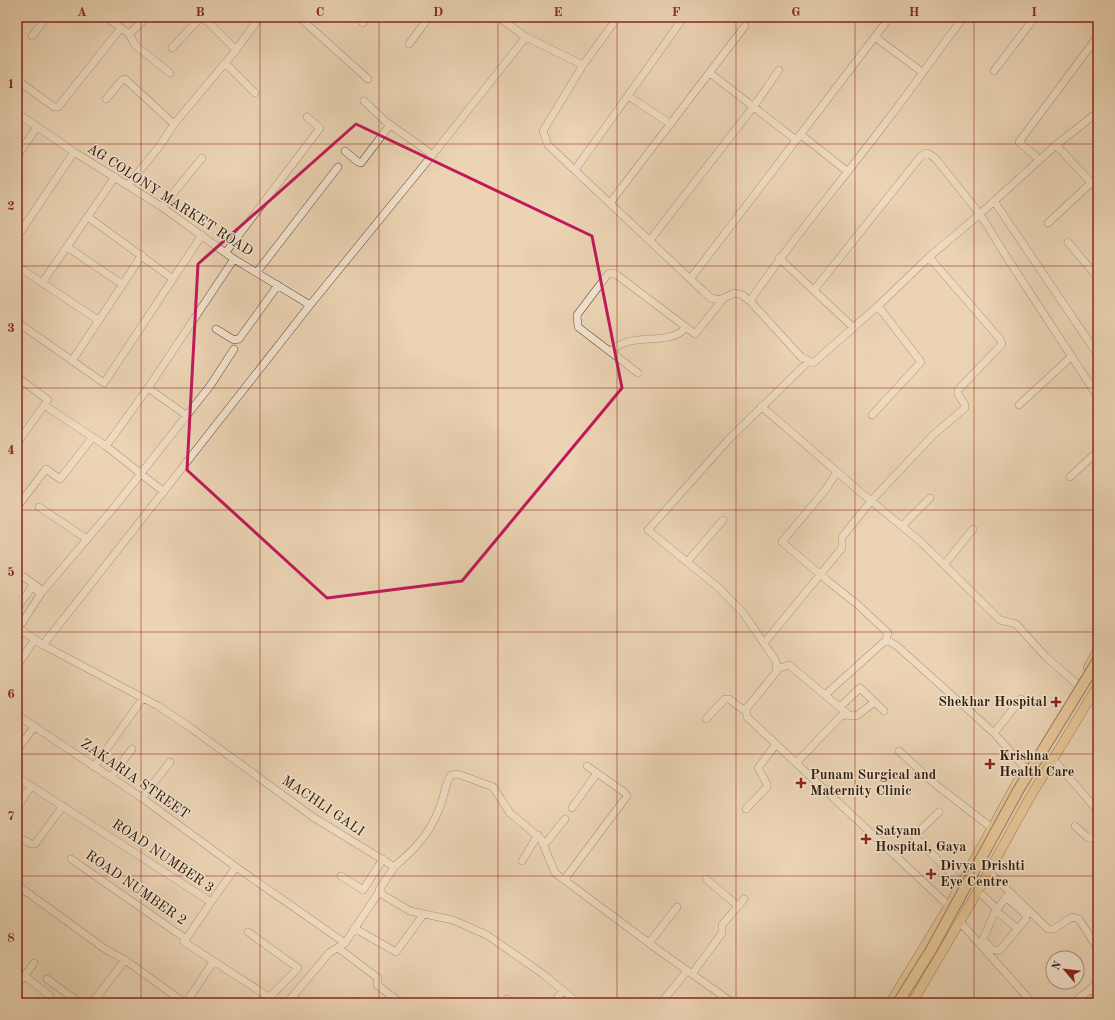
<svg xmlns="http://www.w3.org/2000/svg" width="1115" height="1020" viewBox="0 0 1115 1020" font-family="'Old Standard TT',serif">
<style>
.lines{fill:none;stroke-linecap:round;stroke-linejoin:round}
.minor-casing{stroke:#5d4a35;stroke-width:8}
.major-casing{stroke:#2e1d0b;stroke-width:10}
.minor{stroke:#f2e2ce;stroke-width:7}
.major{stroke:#e6ba7a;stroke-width:9}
.highway-bridge-casing{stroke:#2e1d0b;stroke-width:12;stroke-linecap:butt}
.highway-bridge{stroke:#e6ba7a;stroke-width:10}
.marked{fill:none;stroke:#c2185b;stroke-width:3;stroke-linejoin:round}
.grid{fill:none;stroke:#8f2418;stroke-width:1;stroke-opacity:0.55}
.poi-dot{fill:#8f2418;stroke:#f2e2ce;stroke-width:1.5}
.labels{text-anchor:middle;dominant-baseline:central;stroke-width:3;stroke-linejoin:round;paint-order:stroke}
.street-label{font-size:14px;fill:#2e1d0b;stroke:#f2e2ce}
.poi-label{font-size:14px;font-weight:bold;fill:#2e1d0b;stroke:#f2e2ce;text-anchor:start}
.neatline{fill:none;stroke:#8f2418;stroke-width:1.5}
.grid-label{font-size:13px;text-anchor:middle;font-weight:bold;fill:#8f2418}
</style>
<rect width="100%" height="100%" fill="#ebd3b3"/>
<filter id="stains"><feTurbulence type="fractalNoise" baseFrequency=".005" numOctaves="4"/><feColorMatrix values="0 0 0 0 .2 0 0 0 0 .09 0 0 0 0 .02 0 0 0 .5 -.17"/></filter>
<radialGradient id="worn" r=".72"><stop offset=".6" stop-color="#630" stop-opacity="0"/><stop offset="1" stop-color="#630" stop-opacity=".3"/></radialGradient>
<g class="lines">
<g class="minor-casing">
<path id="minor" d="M106,17L129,34L147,17
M203,17L236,50
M299,17L368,79
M498,17L526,37L583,65L618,17
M363,23L368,17
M129,34L135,45L170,73
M32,36L47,17
M875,37L922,72
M409,44L429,17
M172,48L201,17
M225,63L255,93
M583,65L543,131L548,145L703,291L711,298L719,300L735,293L742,295L750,301L801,357L813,363L878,306L929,257L980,214L1056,145L1098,112
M994,71L1035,17
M710,73L796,140
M17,80L54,107H58L121,28
M628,96L671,124
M106,99L122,80L125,79L174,124
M364,101L385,121L433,155
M17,113L74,152L162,207L234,259L310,305
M800,134L848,172
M1056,145L1098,190
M345,151L358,162L361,163L390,125
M17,156L37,127
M1040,160L1019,142L1098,36
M575,170L684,17
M128,185L159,147L174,124L236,50L260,17
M994,201L1098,355
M610,203L745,26
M162,207L202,158
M88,217L173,279
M1048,223L1091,183
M17,237L74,152
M650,240L754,106L779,70
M1068,242L1098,278
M67,247L122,284
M226,252L320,128L307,117
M779,258L854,328
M17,266L98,320
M257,272L338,167
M691,278L890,17
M42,283L115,177
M814,290L921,156L927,153L935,158L980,214L1006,256L1098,397
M750,301C792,239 841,182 886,122C913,88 937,51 964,17
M17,322L104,383L202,235
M216,329L234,340L239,339L278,285
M611,352C629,330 670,348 686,327
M72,361L142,255
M808,362L729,439L648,530L719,588L744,614L776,661L777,671L746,709L747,717L949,906
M638,373L578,327L577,315L608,274L613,273L617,275L695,334L724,298
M17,377L48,400L17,443
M148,388L186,415
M44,405L106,446L164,492
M1019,405L1071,357
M761,406L858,490L921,542L1000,620L1016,624L1046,657L1078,685
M872,415L921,362L878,306
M106,446L148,388L234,259
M837,472L826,489L782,542L829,582L857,604L888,633L886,640
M1070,477L1098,451
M17,507L46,469L60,479L92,438
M39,507L87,539
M902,526L930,498
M687,562L723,520
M944,565L973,529
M17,576L24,577L43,591L116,505L210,386L234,349
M17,608L32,587L41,593L22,623L17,620
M17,627L43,645L158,706L191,728L313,817L393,866V869L379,890L383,895L410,911L453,920L487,935L543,974L578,1003
M764,643L842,548V537L871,501L934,434L965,408V405L958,394V390L1002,344L1000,339L929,257
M43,645L310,305L438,148L526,37
M17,666L35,639
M777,669L789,665L849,715
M825,695L886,640L897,646L994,733L1026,769
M840,707L860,688L884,711
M17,715L142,798L236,867
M706,719L725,699H729L745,711
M994,733L1021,699
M17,750L35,726
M899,751L935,784L992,828
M1053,759L1098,811
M796,763L841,716L846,715L856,716L875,702
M94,767L143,698
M17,777L211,902L184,942L269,997
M111,777L132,749
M142,798L170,762
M17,808L31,786
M572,808L597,773
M746,809L767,787V784L758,768L776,744
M939,812L914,836L961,883
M1075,826L1087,837L1098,840
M17,836L31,844H35L63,806
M545,844L565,819
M71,859L186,939
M522,861L538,835
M394,867C416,848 429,835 440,807C444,797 445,784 451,775L458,774L493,787L510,813L541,839L555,873L661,952L733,1003
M988,871L1048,929H1054L1072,917L1079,919L1098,949
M341,876L363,890L383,859
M706,879L738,906
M564,880L627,796L624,792L587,766
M17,885L105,949L125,960L185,1003
M978,891L997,909
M1006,897L1026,915V919L999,951L992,949L983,939L994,914Z
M211,902L236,867L345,943
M996,911L1018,929
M960,922L1028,998
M354,928L396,952L423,915
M248,932L298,968L264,1003
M649,943L677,907
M338,948L378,978L377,985L401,1003
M692,974L722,933V925L744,899
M25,976L50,996
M47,979L80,1003
M1098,981L1092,988L1098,999
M17,986L34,963
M292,997L300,1003
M507,999L512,1003
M358,1001L361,1003
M92,1003L125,960
M186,1003L213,962
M287,1003L329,953L345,943L379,892
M554,1003L563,990
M661,1003L687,971
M1073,1003L1092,988"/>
</g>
<g class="major-casing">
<path id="major" d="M1088,668L1098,650
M890,1003L949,906L1018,781
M912,1003L978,891L1029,799L1098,685"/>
</g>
<use href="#minor" class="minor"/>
<use href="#major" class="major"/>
<g class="highway-bridge-casing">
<path id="highway-bridge" d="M898,1003L931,950L1019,789L1098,660"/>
</g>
<use href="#highway-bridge" class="highway-bridge"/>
</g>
<path d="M0 0H1115V1020H0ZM356,124L592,236L622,388L462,581L327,598L187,470L198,264Z" fill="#ebd3b3" fill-opacity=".55" fill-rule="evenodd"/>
<path class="marked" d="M356,124L592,236L622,388L462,581L327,598L187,470L198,264Z"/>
<path class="grid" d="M141,17V1003M260,17V1003M379,17V1003M498,17V1003M617,17V1003M736,17V1003M855,17V1003M974,17V1003M17,144H1098M17,266H1098M17,388H1098M17,510H1098M17,632H1098M17,754H1098M17,876H1098"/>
<g class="poi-dot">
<path d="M1054 696h4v4h4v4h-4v4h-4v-4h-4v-4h4z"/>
<path d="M988 758h4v4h4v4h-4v4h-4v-4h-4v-4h4z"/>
<path d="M799 777h4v4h4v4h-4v4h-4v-4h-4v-4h4z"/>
<path d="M864 833h4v4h4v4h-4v4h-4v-4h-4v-4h4z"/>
<path d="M929 868h4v4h4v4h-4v4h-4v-4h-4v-4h4z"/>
</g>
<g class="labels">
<g class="street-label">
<text transform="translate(170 200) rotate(33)">AG COLONY MARKET ROAD</text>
<text transform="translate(135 779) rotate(35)">ZAKARIA STREET</text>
<text transform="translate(323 806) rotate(34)">MACHLI GALI</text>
<text transform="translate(163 856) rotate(34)">ROAD NUMBER 3</text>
<text transform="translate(136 888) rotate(35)">ROAD NUMBER 2</text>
</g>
<g class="poi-label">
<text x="1047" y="702" text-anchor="end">Shekhar Hospital</text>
<text x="999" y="756">Krishna<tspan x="999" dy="16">Health Care</tspan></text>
<text x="810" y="775">Punam Surgical and<tspan x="810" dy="16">Maternity Clinic</tspan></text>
<text x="875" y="831">Satyam<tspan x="875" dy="16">Hospital, Gaya</tspan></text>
<text x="940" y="866">Divya Drishti<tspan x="940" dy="16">Eye Centre</tspan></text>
</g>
</g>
<rect width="1115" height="1020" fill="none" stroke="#ebd3b3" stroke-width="44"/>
<g transform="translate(1065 970) rotate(298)"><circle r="19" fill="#f2e2ce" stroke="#a49380"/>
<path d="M0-3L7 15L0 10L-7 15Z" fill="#8f2418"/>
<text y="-6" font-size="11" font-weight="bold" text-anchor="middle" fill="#2e1d0b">N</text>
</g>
<rect x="22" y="22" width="1071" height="976" class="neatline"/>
<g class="grid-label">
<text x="82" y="16">A</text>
<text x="200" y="16">B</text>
<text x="320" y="16">C</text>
<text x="438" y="16">D</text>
<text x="558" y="16">E</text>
<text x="676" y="16">F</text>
<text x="796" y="16">G</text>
<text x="914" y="16">H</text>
<text x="1034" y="16">I</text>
<text x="11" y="88">1</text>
<text x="11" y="210">2</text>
<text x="11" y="332">3</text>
<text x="11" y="454">4</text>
<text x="11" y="576">5</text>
<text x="11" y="698">6</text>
<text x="11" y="820">7</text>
<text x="11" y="942">8</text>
</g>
<rect width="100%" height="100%" filter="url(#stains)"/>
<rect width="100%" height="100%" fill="url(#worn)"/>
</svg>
